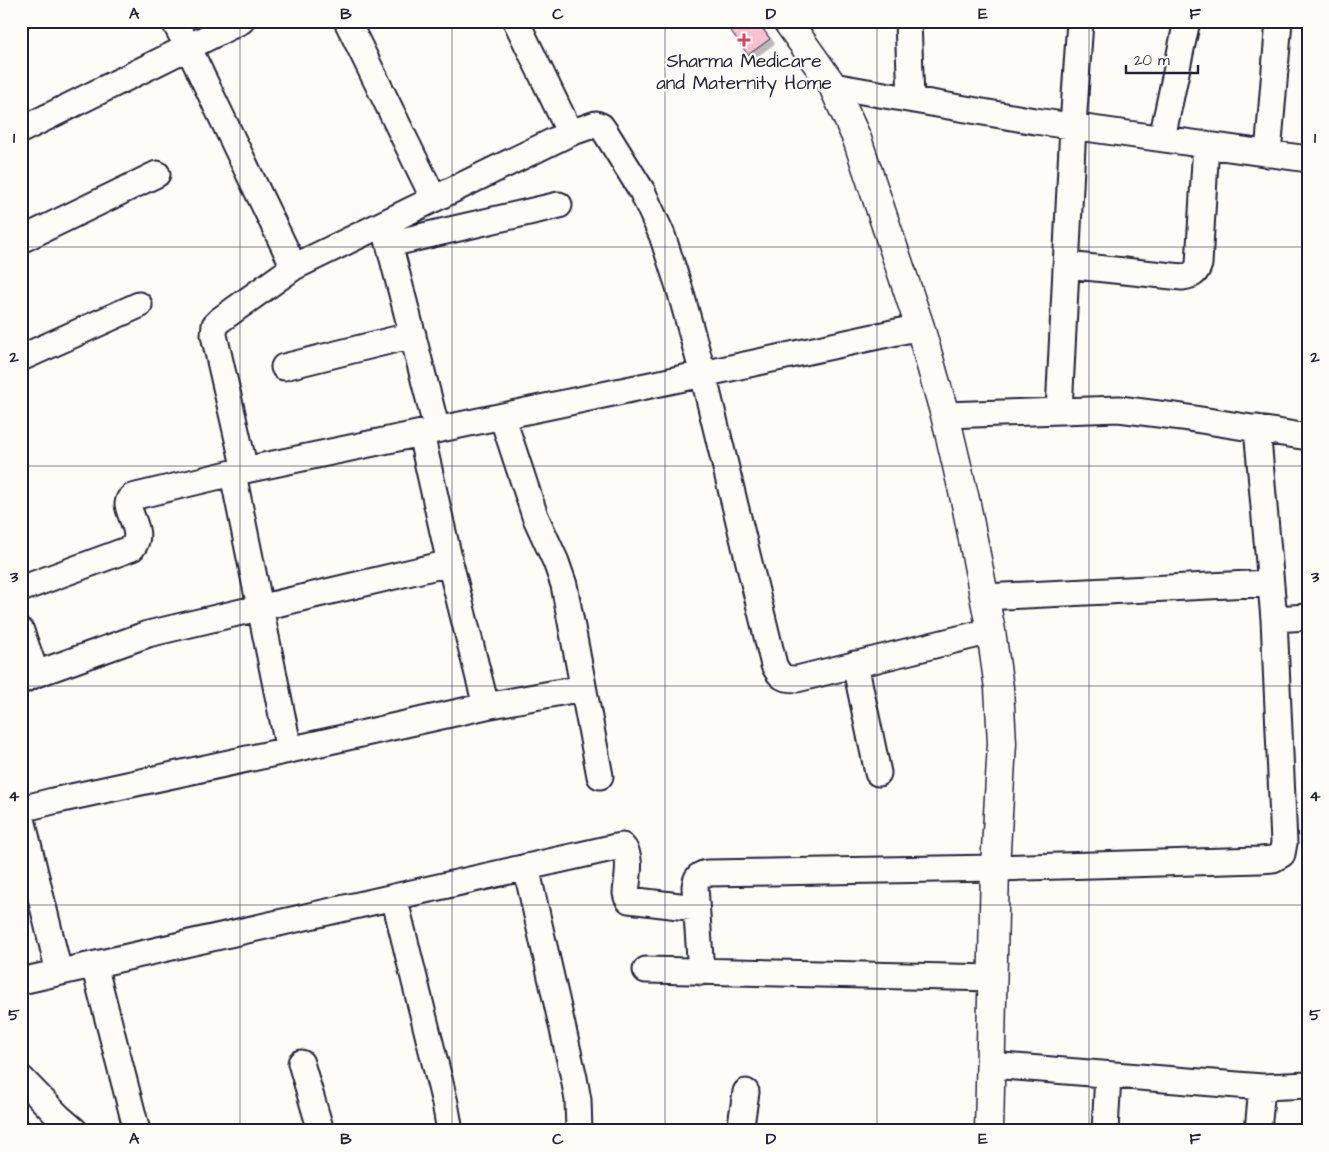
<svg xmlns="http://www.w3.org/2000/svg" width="1329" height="1152" viewBox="0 0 1329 1152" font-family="'Architects Daughter',sans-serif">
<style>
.building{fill:#fac0d2;stroke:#22223b;filter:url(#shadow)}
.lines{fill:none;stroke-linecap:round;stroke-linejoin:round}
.street-casing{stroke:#22223b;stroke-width:29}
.secondary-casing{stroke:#22223b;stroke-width:31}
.street{stroke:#fdfcf7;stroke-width:25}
.secondary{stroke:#fdfcf7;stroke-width:28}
.grid{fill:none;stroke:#22223b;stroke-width:1;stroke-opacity:0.55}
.poi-dot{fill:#d1495b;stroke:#fdfcf7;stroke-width:2}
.labels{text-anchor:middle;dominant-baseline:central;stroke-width:4.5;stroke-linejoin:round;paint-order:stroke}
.poi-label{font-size:19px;fill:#22223b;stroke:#fdfcf7}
.neatline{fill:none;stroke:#22223b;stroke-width:2}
.grid-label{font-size:16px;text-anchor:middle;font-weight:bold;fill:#22223b}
</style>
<defs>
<filter id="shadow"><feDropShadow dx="4.5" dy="4.5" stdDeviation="0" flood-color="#0004"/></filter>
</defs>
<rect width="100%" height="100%" fill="#fdfcf7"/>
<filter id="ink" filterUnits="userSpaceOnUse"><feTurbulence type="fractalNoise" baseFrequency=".02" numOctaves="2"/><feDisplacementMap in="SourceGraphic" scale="10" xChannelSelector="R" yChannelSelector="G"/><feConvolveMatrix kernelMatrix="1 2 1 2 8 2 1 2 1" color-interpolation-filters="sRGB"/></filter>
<g filter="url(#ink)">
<path class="building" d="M730,21H757L770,39L748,55L726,24Z"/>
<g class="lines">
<g class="street-casing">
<path id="street" d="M174,21L188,47L294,267
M347,21L434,199
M516,21L570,133
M908,21L911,99
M833,86L1035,121L1308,159
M21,130L241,21
M1162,138L1187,21
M1268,154L1279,21
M384,224L437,430
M21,240L157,174
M389,244L559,205
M1066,265L1182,277C1191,276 1196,274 1199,264L1206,144
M21,358L139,305
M284,367L413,335
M1059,411L1073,126L1080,21
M945,415L1119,409L1182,417L1308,437
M502,416L535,516L556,562L564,585L600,776
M421,434L450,563L486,706
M245,470L214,335L215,325L220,320L294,267L570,133L596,124L601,126L606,133L642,191L662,235L680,290L703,374L774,665C780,677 783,679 797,679L991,631
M233,474L289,750
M21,589L132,548C144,534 130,519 128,504L129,500L132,497L245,470L703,374L920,327
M984,597L1270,583
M1274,619L1308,617
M21,631L36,674
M855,664L878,773
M21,681L36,674L148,634L450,563
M21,809L53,801L289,750L486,706L583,688
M21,815L59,972
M526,867L574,1078L578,1100L579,1131
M394,897L445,1103L450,1131
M94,965L137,1131
M646,970L993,978
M701,972L695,887C696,878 698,875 707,873L995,868L1260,860L1273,859L1282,854L1284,843L1274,619L1257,428
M21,981L616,847L622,846C633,856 627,880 626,893L627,897L629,900L696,908
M301,1063L321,1131
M991,1065L1262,1087L1308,1085
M21,1078L59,1117L75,1131
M740,1131L746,1092
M1105,1131L1108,1075
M1258,1131L1262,1087"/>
</g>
<g class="secondary-casing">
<path id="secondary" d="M787,21L833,86L857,139L920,327L945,415L966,504L991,631L999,688L1002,743L995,868L989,1131"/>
</g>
<use href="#street" class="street"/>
<use href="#secondary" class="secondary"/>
</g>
</g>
<path class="grid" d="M240,21V1131M452,21V1131M665,21V1131M877,21V1131M1089,21V1131M21,247H1308M21,466H1308M21,686H1308M21,905H1308"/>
<path class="poi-dot" d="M741.5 32.5h5v5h5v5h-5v5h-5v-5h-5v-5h5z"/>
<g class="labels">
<g class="poi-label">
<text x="744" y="61">Sharma Medicare<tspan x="744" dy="22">and Maternity Home</tspan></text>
</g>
</g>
<rect width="1329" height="1152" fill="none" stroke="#fdfcf7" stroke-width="55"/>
<path d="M1126 65v8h72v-8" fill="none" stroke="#22223b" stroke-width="2.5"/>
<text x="1134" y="65" font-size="15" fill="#22223b" stroke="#fdfcf7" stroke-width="4" paint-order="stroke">20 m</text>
<rect x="28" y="28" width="1274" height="1096" class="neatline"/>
<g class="grid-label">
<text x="134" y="19">A</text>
<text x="346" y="19">B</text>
<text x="558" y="19">C</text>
<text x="771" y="19">D</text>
<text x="983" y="19">E</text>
<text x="1195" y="19">F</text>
<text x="14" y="143">1</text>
<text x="1315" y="143">1</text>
<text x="14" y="362">2</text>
<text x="1315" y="362">2</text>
<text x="14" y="582">3</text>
<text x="1315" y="582">3</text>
<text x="14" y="801">4</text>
<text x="1315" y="801">4</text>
<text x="14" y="1020">5</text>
<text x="1315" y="1020">5</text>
<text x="134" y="1144">A</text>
<text x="346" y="1144">B</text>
<text x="558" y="1144">C</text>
<text x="771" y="1144">D</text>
<text x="983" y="1144">E</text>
<text x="1195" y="1144">F</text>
</g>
</svg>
